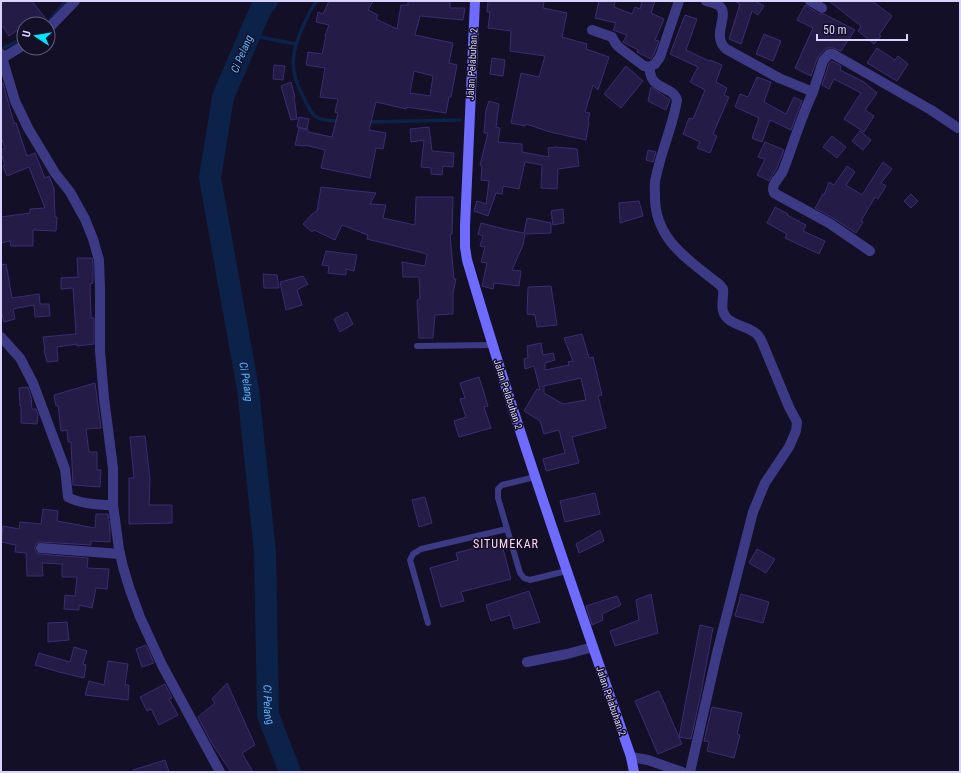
<svg xmlns="http://www.w3.org/2000/svg" width="961" height="773" viewBox="0 0 961 773" font-family="'Roboto Condensed',sans-serif">
<style>
.lines{fill:none;stroke-linecap:round;stroke-linejoin:round}
.stream{stroke:#0c2248;stroke-width:3.5}
.river{stroke:#0c2248;stroke-width:22}
.building{fill:#241b47;stroke:#3b2d73;fill-rule:evenodd}
.service{stroke:#3d3a85;stroke-width:6}
.minor{stroke:#3d3a85;stroke-width:10}
.tertiary{stroke:#3d3a85;stroke-width:10}
.secondary{stroke:#6f6bff;stroke-width:10}
.labels{text-anchor:middle;dominant-baseline:central;stroke-width:3;stroke-linejoin:round;paint-order:stroke}
.street-label{font-size:10px;fill:#d9d4ff;stroke:#130f26}
.water-label{font-size:11px;font-style:italic;fill:#62b6ff;stroke:#130f26}
.quarter-label{font-size:12px;letter-spacing:1px;fill:#ffd6f0;stroke:#130f26}
</style>
<rect width="100%" height="100%" fill="#130f26"/>
<g class="lines">
<path class="stream" d="M317,1C312,7 308,15 305,22C291,52 288,69 304,98C307,104 310,112 315,116C322,121 332,121 339,121
M45,24L49,21L66,1
M250,35L295,44
M1,49L24,38
M367,122L460,120"/>
<path class="river" id="s1" d="M267,1L262,6L223,97L210,178L248,389L265,552L268,715L290,772"/>
</g>
<path class="building" d="M5,1H32L46,19L40,24H24V26L9,36L1,24V5Z
M329,1H373L368,10L378,15L376,19L397,29L401,5H408V1H450V8H465L463,20L420,16L415,35L453,43L449,63L457,65L451,97H449L446,113L407,107L406,109L376,102L369,130L386,133L383,149L376,148L370,178L321,168L325,150L305,145V146L295,145L299,128L308,130V132L332,137L338,113L335,112L338,99L320,97L325,68L306,65L308,52L322,54L326,36H325L329,25L316,22L318,12L323,14ZM414,71L433,76L430,96L410,93Z
M488,1H544L543,8L567,13L562,37L587,44L586,49L609,57L598,90L593,85L585,112L590,113L588,121L589,122L586,140L550,132L526,124L525,126L511,123L521,73L539,77L545,56L510,51L511,31L488,28L490,12H487Z
M599,1H615L614,7L632,14L635,7L640,9L642,1H655L651,13L664,19L655,40L659,41L654,54L651,59L637,52L638,50L623,42L627,35L613,30L616,23L595,18Z
M734,1H755L764,6L758,15L752,11L741,44L729,39L740,4Z
M829,1H872L892,16L879,35L881,36L874,44L858,31L861,26Z
M805,5L819,14H824L855,30L841,51L833,48H827L824,50L817,59L811,76L795,68L813,28L797,20Z
M685,15L697,19L686,50L709,61L710,60L722,65L716,82L727,88L724,95L729,97L713,134L717,136L710,153L697,148L700,142L683,134L689,118L693,119L705,90L690,82L698,67L670,54Z
M764,34L781,41L773,61L756,54Z
M877,48L895,60L898,56L908,64L897,81L867,63Z
M492,58L505,60L503,76L490,74Z
M832,61L841,66L840,70L864,82L877,93L865,110L874,116L864,132L844,119L861,93L834,79L829,89L822,85L829,64Z
M274,65L285,66L283,80L273,79Z
M626,66L643,81L621,108L604,94Z
M757,77L771,82L764,102L786,114L794,97L802,101L791,130L770,120L762,142L752,138L759,118L735,107L740,94L748,97Z
M291,82L295,97H294L297,119L291,120L281,86Z
M1,83H3L14,123H16L27,156L35,153L45,178L49,176L54,188L55,217H57L56,231L33,230V246H11L10,241L1,243V217L30,213V209L45,208L29,167L7,176L3,166L5,165L1,153V150L5,148L1,137Z
M651,87L670,100L666,110L648,101Z
M489,101L499,104L496,127L500,128L498,142L522,144V152L549,157L548,148L556,147L577,149L579,166L558,169L557,189L541,188L542,165L525,162L519,189L503,186L502,194L496,193L488,216L474,211L477,201L486,204L489,181L481,180L482,165H480L488,133H484L486,110Z
M299,117L309,119L307,129L297,127Z
M429,127L432,151L454,153L453,167L443,166L442,175L431,174V168L421,167L424,140L411,142L410,129Z
M860,131L871,140L863,150L852,141Z
M832,136L846,147L837,158L823,147Z
M765,142L784,150L777,168L769,181L757,175L765,159L758,157Z
M648,150L656,152L653,162L646,160Z
M883,162L892,169L881,183L886,186L878,199L875,197L861,221L863,222L856,233L833,218L815,208L823,194L824,195L829,182L834,185L847,166L855,172L846,185L862,195Z
M321,187L376,193L370,204L386,205L383,218L415,225L416,197H453L452,234H450L454,279H456L453,293V314L435,315L433,338H419L417,300L420,299L419,277H403L402,262L425,266L427,254L367,239L368,235L342,225L335,240L314,230L312,232L303,224L312,214L317,211Z
M911,194L918,201L911,208L904,201Z
M639,201L643,216L620,223L619,203Z
M775,207L788,214L787,215L806,225L803,231L825,241L819,254L785,238L787,234L767,223Z
M563,209L564,223L553,225L551,211Z
M527,218L551,223V233L525,234L523,245L512,270L521,271L519,286L494,283L493,289L482,286L487,263L481,262L485,247L480,246L483,236L478,234L481,223L508,230L524,233Z
M326,251L357,255L354,271L346,269V275L328,273L329,266L322,265Z
M77,258H92L93,261V283L90,284L91,318H94V344L77,346V344L57,347L58,361L47,362L44,350H45L43,337L76,334L73,288L61,289V278L78,277Z
M6,264L12,298L39,294L40,304H49L50,316L35,317L34,305L13,309L15,319L4,322L1,310V265Z
M263,274L277,275L279,288H264Z
M303,276L308,284L297,290L302,305L286,310L280,282Z
M551,286L557,325L537,327L535,315L527,314L528,287Z
M347,312L353,324L340,332L334,319Z
M582,334L589,358L593,357L602,395L598,396L606,428L572,437L579,463L546,471L543,459L565,453L559,430L544,434L540,421L524,411L537,389L540,390L534,366L525,369L524,359L528,358L527,346L541,343L543,355L553,353L555,360L545,363V370L569,365L568,362L573,361L564,338ZM581,378L586,400L563,404L544,393V386Z
M479,377L488,406L484,407L491,428L459,437L454,421L466,417L460,399L465,398L460,383Z
M95,383L101,428L86,429L89,452H97V470H101L100,487L73,485L71,442H68L67,430L61,431L58,405L56,406L54,395Z
M28,387L31,397L32,409H36L38,414L37,424L21,423V406H20L19,388Z
M145,436L150,479L149,505H172V523L129,524V478H134L130,437Z
M595,493L600,514L565,522L560,501Z
M425,497L432,523L419,527L412,500Z
M43,509L58,511L57,521L95,528L96,514H108L110,530V542L91,541V545L41,542L36,544L35,547V551L40,554L88,558L87,568L109,569L107,589L96,588L92,608L79,605V610L64,609L65,595L75,596L77,577H62V564L42,563L43,576H27L26,553L15,552L16,545L1,542L3,526L19,529L20,522L41,524Z
M600,530L604,541L579,553L576,544Z
M501,541L511,579L461,592L464,601L441,607L430,568L458,560L456,553Z
M757,549L775,559L766,573L749,563Z
M529,591L540,622L514,629L510,615L491,621L486,605Z
M651,594L658,633L615,646L610,631L639,620L636,600Z
M741,594L769,602L763,623L735,616Z
M617,596L621,605L602,614L603,620L592,625L586,606Z
M67,622L69,640L48,642V623Z
M700,625L713,628L701,693L691,739L679,737Z
M146,645L154,663L142,667L136,649Z
M74,647L87,651L83,664L86,665L84,678L59,672L35,665L39,653L70,662Z
M108,661L128,664L125,685H129L128,700L85,695L89,681L104,685Z
M227,683L255,745L242,753L253,772H231L211,742L198,717L215,703L212,699Z
M165,684L172,698L169,699L178,715L159,725L151,709L147,711L140,697Z
M659,691L682,744L658,754L635,701Z
M712,707L742,713L737,734L740,735L734,758L707,751L709,742L704,741Z
M165,760L169,772H133V770Z"/>
<g class="lines">
<path class="service" d="M417,346L492,345
M535,477L502,485L498,489V498L520,573L524,578L530,580L566,571
M428,623L410,560L413,554L421,549L507,529"/>
<path class="minor" d="M706,1C710,2 714,3 718,5C732,13 710,35 726,49L779,78L813,92C801,117 793,145 783,171C780,178 770,184 774,193L829,223L870,251
M810,1L822,8
M48,29L75,1
M592,30L612,37L616,44L620,48L644,66L649,67L655,64L660,57L679,1
M1,59L24,45
M649,67C650,71 650,76 653,80C659,89 673,88 677,100C673,126 661,151 656,177C654,182 655,189 655,195C654,240 689,260 720,285L723,289C724,296 721,304 723,311C727,325 745,325 754,332C758,334 760,338 762,342L789,407L797,422L796,431L789,447L765,483L753,512L717,653L690,772
M813,92L823,61L829,54H833L931,110L958,128
M1,337L20,358L33,383L65,469L68,497C80,504 100,505 113,505
M41,548L120,554
M527,662L567,654L593,647"/>
<path class="tertiary" d="M1,54L15,101L28,128L55,173L70,192L85,219L93,239L99,260L100,288V351L104,398L113,468V505L119,549L123,567L130,590L140,617L162,665L220,772
M631,757L648,760L682,772"/>
<path class="secondary" d="M475,1L465,226V247L467,260C516,427 574,592 631,757L634,772"/>
</g>
<g class="labels">
<g class="street-label">
<text transform="translate(472 64) rotate(-87)">Jalan Pelabuhan 2</text>
<text transform="translate(508 394) rotate(72)">Jalan Pelabuhan 2</text>
<text transform="translate(611 701) rotate(71)">Jalan Pelabuhan 2</text>
</g>
<g class="water-label">
<text transform="translate(242 54) rotate(-67)">Ci Pelang</text>
<text stroke="none"><textPath href="#s1" startOffset="395">Ci Pelang</textPath></text>
<text stroke="none"><textPath href="#s1" startOffset="719">Ci Pelang</textPath></text>
</g>
<g class="quarter-label">
<text x="506" y="544">SITUMEKAR</text>
</g>
</g>
<rect width="961" height="773" fill="none" stroke="#d9d4ff" stroke-width="4"/>
<g transform="translate(36 36) rotate(282)"><circle r="19" fill="#130f26" stroke="#625e7d"/>
<path d="M0-3L7 15L0 10L-7 15Z" fill="#00e5ff"/>
<text y="-6" font-size="11" font-weight="bold" text-anchor="middle" fill="#d9d4ff">U</text>
</g>
<path d="M817 34v6h90v-6" fill="none" stroke="#d9d4ff" stroke-width="2"/>
<text x="823" y="34" font-size="12" fill="#d9d4ff" stroke="#130f26" stroke-width="3" paint-order="stroke">50 m</text>
</svg>
